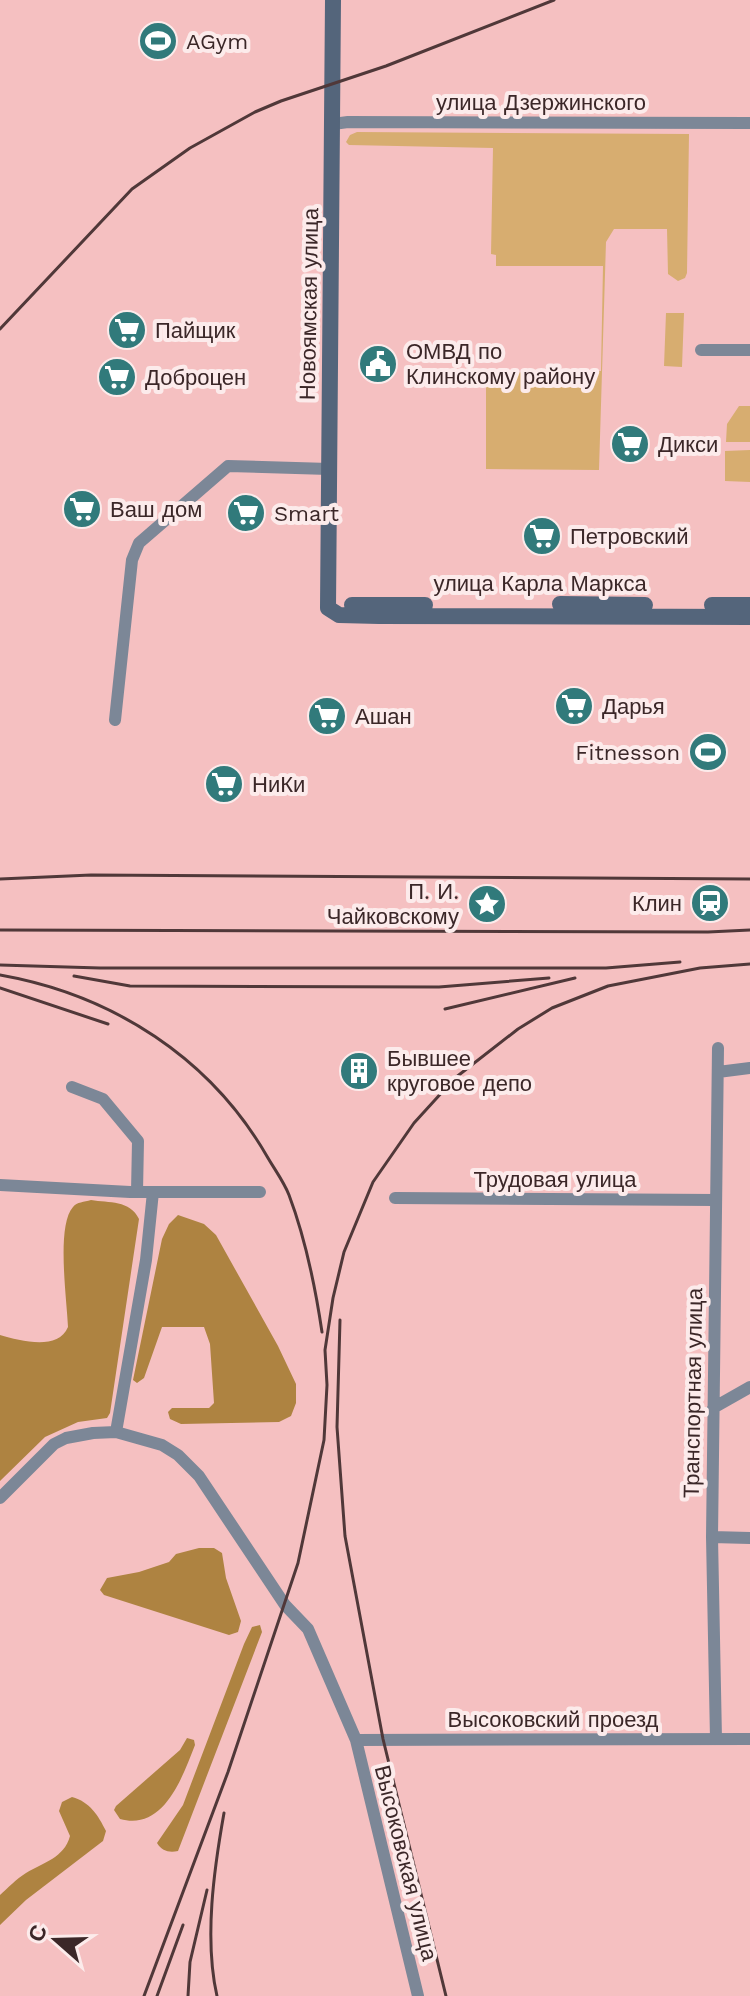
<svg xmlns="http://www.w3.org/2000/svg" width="750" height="1996" viewBox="0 0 750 1996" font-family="'Work Sans',sans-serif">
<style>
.green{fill:#d7ad70}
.forest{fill:#ae8341}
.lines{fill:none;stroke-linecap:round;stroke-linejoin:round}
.street{stroke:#7c8797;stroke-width:12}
.secondary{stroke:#54657b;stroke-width:16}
.rail{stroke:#503839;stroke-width:3}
.labels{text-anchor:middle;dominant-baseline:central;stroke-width:8;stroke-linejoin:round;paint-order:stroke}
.poi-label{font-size:22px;fill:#3b2728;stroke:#fcebeb;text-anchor:start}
.street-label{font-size:22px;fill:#3b2728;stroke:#fcebeb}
</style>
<rect width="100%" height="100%" fill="#f5c0c1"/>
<path class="green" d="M357,132L689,134L687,273L685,278L678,281L668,274L667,229H614L606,242L599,470L486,469V373L601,371L603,266H496V255L491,254L493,148L349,145L346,142L350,135Z
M666,313H684L682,367L664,366Z
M739,406H750V442H726L727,424Z
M750,450V482L725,481V451Z"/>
<path class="forest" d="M91,1200C109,1203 130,1200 139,1219L110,1413L107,1418L78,1422L45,1437L0,1481V1335C21,1341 58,1351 68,1327C67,1300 56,1226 73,1207C77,1202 84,1202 91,1200Z
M178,1215L204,1224L216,1235L278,1346L296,1384V1403L291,1416L279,1422L181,1424L170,1419L168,1412L172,1408H209L214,1403L210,1344L204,1327H162L144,1378L137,1383L133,1380L162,1239L169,1224Z
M199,1548H214L222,1553L226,1578L241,1621L238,1632L229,1635L104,1595L100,1590L107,1578L139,1572L169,1562L176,1554Z
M260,1625L262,1632L178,1851C169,1853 162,1851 157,1843L183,1805L244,1644L252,1627Z
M187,1738L194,1740L195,1745C182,1778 164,1831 120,1819L114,1810L116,1806L180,1750Z
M72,1797C90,1802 98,1815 106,1831L103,1841L26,1900L0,1925V1895C8,1888 16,1879 26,1873C44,1862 64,1858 70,1836L59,1811L62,1802Z"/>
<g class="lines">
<path class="street" d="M333,124L348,122L750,123
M701,350H750
M115,720L132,560L139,543L228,466L329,469
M718,1072L750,1068
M72,1087L103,1099L138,1141L137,1192
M0,1185L130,1192H260
M395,1198L715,1200
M713,1408L750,1387
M116,1432L146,1260L153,1192
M0,1498L54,1444L66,1438L93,1433L116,1432L162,1445L178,1455L199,1476L285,1605L308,1629L356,1740L418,1996
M712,1537L750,1538
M716,1739L712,1537L718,1048
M356,1740L750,1739"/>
<path class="secondary" d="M333,0L328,608L339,615L379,616L750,617
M560,604L645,605
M352,605H425
M712,605H750"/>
<path class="rail" d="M0,329L132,189L190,148L255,112L281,101L386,66L554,0
M0,879L91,875L750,879
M0,930L708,932L750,930
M0,965L100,968H606L680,962
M0,975C113,995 211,1058 268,1158C275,1170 284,1182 289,1195C306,1240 315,1285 322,1332
M74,976L130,986L439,987L549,978
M0,988L108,1024
M445,1009L575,978
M340,1320L337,1427L345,1536L383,1739L446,1996
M144,1996L228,1772L298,1563L324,1440L327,1385L325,1350L333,1298L344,1252L373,1182L414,1123L455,1078L518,1029L552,1008L608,986L700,968L750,964
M157,1996L183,1925
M188,1996L190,1962L207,1890
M217,1996C204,1939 214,1869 224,1813"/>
</g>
<defs>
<g id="stadium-disc" transform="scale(2)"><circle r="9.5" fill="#317a7b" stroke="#fcebeb"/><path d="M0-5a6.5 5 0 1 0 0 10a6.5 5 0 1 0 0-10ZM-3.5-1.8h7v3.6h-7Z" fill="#fff"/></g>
<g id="supermarket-disc" transform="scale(2)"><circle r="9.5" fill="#317a7b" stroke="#fcebeb"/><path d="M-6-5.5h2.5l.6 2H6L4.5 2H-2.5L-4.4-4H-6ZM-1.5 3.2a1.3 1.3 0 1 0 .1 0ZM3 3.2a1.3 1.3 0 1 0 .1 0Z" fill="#fff"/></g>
<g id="civic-disc" transform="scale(2)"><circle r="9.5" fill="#317a7b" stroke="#fcebeb"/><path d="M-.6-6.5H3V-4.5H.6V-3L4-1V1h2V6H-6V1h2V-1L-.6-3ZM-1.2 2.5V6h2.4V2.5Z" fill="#fff"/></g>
<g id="station-disc" transform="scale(2)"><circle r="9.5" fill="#317a7b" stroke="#fcebeb"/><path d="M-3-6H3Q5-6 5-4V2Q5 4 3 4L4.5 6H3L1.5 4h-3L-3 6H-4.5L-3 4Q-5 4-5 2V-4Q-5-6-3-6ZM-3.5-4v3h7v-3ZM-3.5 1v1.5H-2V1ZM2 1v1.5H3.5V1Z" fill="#fff"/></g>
<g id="sight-disc" transform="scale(2)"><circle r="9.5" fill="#317a7b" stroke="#fcebeb"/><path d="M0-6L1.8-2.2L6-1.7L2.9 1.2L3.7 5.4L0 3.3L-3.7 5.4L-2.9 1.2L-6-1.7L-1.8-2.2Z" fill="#fff"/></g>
<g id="building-disc" transform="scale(2)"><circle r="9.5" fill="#317a7b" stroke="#fcebeb"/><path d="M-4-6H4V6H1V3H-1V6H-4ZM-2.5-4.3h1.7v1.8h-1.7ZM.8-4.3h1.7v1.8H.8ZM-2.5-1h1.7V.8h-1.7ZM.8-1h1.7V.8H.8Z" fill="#fff"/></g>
</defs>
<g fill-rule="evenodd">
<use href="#stadium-disc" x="158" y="41"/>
<use href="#supermarket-disc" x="127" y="330"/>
<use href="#civic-disc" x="378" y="364"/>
<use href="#supermarket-disc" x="117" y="377"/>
<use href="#supermarket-disc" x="630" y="444"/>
<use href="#supermarket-disc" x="82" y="509"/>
<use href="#supermarket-disc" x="246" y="513"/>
<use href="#supermarket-disc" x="542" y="536"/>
<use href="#supermarket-disc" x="574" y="706"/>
<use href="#supermarket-disc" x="327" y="716"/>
<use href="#stadium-disc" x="708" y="752"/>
<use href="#supermarket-disc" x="224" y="784"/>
<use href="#station-disc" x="710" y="903"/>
<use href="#sight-disc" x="487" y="904"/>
<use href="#building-disc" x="359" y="1071"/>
</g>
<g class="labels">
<g class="poi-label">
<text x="186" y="41">AGym</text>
<text x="155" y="330">Пайщик</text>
<text x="406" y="351">ОМВД по<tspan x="406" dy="25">Клинскому району</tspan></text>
<text x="145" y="377">Доброцен</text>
<text x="658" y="444">Дикси</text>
<text x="110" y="509">Ваш дом</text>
<text x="274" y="513">Smart</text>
<text x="570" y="536">Петровский</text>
<text x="602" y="706">Дарья</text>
<text x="355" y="716">Ашан</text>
<text x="680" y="752" text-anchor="end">Fitnesson</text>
<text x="252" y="784">НиКи</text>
<text x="459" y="891" text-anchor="end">П. И.<tspan x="459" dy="25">Чайковскому</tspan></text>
<text x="682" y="903" text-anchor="end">Клин</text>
<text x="387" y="1058">Бывшее<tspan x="387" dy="25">круговое депо</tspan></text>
</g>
<g class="street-label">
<text x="541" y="102">улица Дзержинского</text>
<text transform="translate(309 304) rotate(-89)">Новоямская улица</text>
<text x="540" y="583">улица Карла Маркса</text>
<text x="555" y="1179">Трудовая улица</text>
<text transform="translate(693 1393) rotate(-89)">Транспортная улица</text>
<text x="553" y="1719">Высоковский проезд</text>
<text transform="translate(406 1863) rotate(76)">Высоковская улица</text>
</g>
</g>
<g transform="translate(56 1940) rotate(290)" stroke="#fcebeb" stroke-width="6" paint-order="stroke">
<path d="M0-6L14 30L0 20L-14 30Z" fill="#3b2728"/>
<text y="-12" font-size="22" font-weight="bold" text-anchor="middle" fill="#3b2728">С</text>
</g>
</svg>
